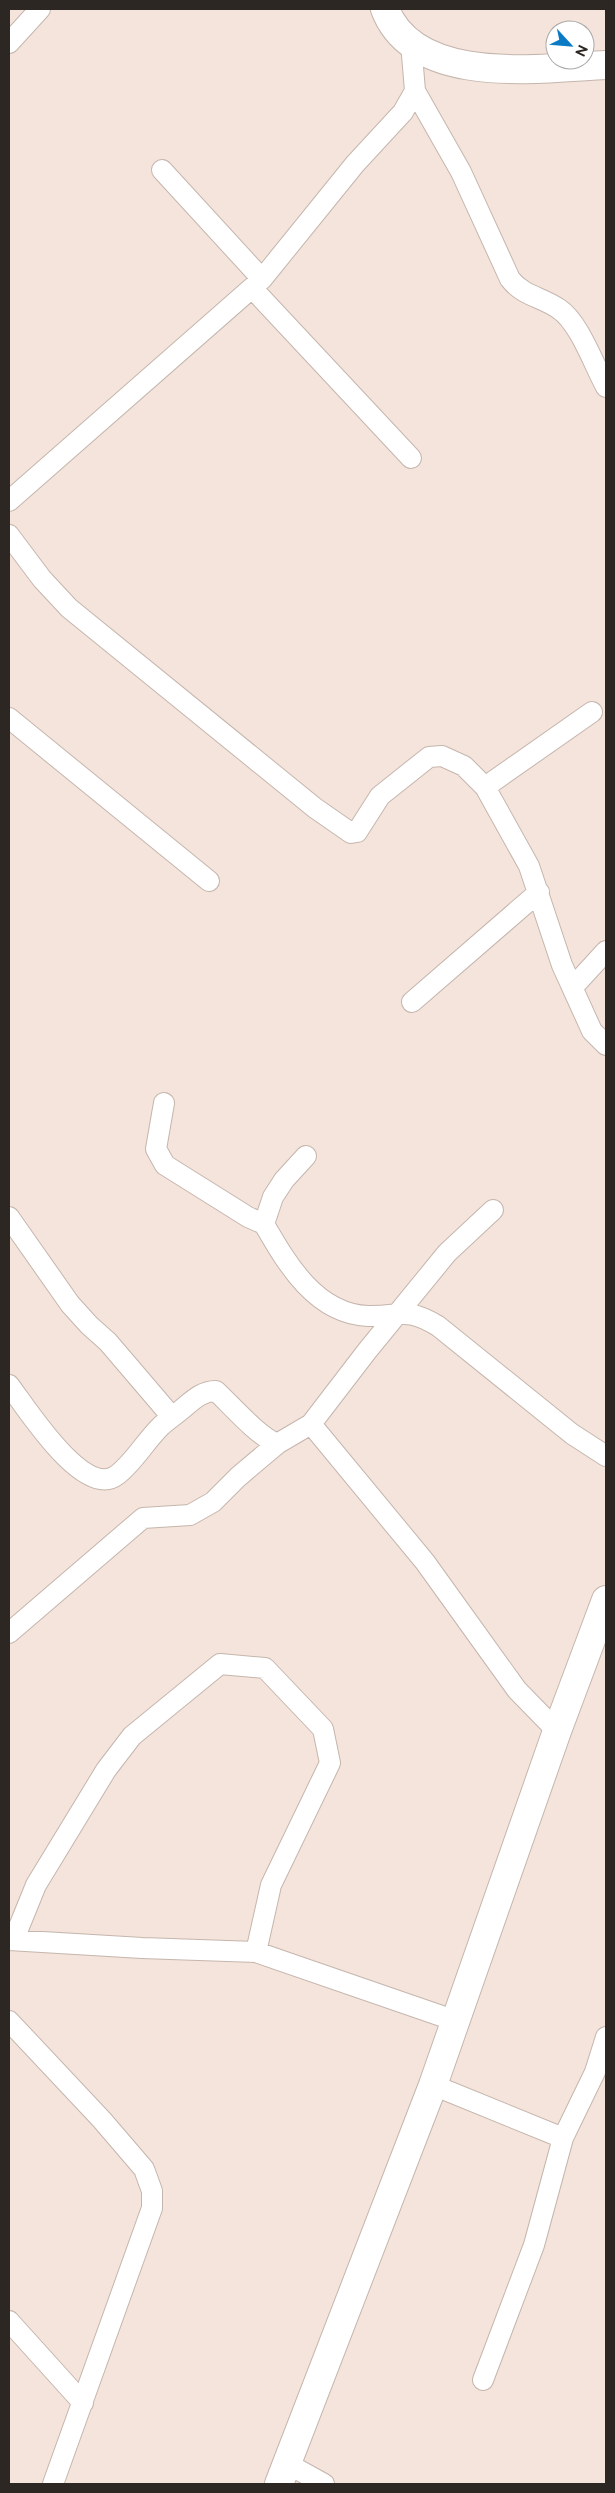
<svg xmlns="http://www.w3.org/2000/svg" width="615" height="2493" viewBox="0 0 615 2493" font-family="Raleway,sans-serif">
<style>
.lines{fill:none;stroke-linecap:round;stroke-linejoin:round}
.street-casing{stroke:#c5b6ad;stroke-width:22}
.secondary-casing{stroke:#c5b6ad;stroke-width:30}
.street{stroke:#fff;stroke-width:20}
.secondary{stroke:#fff;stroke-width:28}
</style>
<rect width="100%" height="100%" fill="#f4e4db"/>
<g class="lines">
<g class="street-casing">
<path id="street" d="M9,43L40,9
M415,91L461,172L510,279C523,296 542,297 559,309C579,322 594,365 606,387
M162,170L262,279
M253,289L411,458
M9,501L262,279L355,164L403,112L415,91L411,43
M9,535L42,579L69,608L315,808L351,833L357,832L380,796L429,757L442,756L464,766L485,787L529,866L562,965L592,1031L606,1045
M9,718L209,881
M485,787L592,712
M573,987L606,951
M412,1002L539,892
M164,1103L156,1149L165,1165L248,1217L264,1224
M306,1156L284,1180L273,1197L264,1224C287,1264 316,1314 368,1316C401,1317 405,1306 438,1326L572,1434L606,1456
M9,1217L70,1304L89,1325L108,1342L172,1417
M9,1385C26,1407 84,1500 117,1475C133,1463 145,1442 160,1427C166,1421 174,1416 181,1410C192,1401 201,1391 216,1391C233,1407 257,1435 277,1444L311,1424L367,1351L447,1253L493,1210
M311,1424L425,1562L517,1690L557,1731
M9,1633L143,1518L190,1515L213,1502L238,1477L277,1444
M14,1939L36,1885L106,1770L132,1736L220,1664L265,1668L323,1729L330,1763L271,1885L256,1952
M9,1940L142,1948L256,1952L456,2021
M9,2021L102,2120L144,2169L152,2191V2208L53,2484
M433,2085L563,2138
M9,2321L83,2403
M483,2380L534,2245L563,2138L595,2072L606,2037
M286,2463L324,2484"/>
</g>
<g class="secondary-casing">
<path id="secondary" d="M385,9C415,87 541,68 606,65
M279,2484L433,2085L557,1731L606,1600"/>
</g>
<use href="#street" class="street"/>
<use href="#secondary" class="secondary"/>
</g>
<rect width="615" height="2493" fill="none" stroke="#2d2724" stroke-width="20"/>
<g transform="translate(570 45) rotate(116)"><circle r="24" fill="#ffffff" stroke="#aba9a7"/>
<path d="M0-4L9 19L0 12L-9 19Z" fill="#0a7ac4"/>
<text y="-8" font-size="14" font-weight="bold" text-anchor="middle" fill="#2d2724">N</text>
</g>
</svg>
